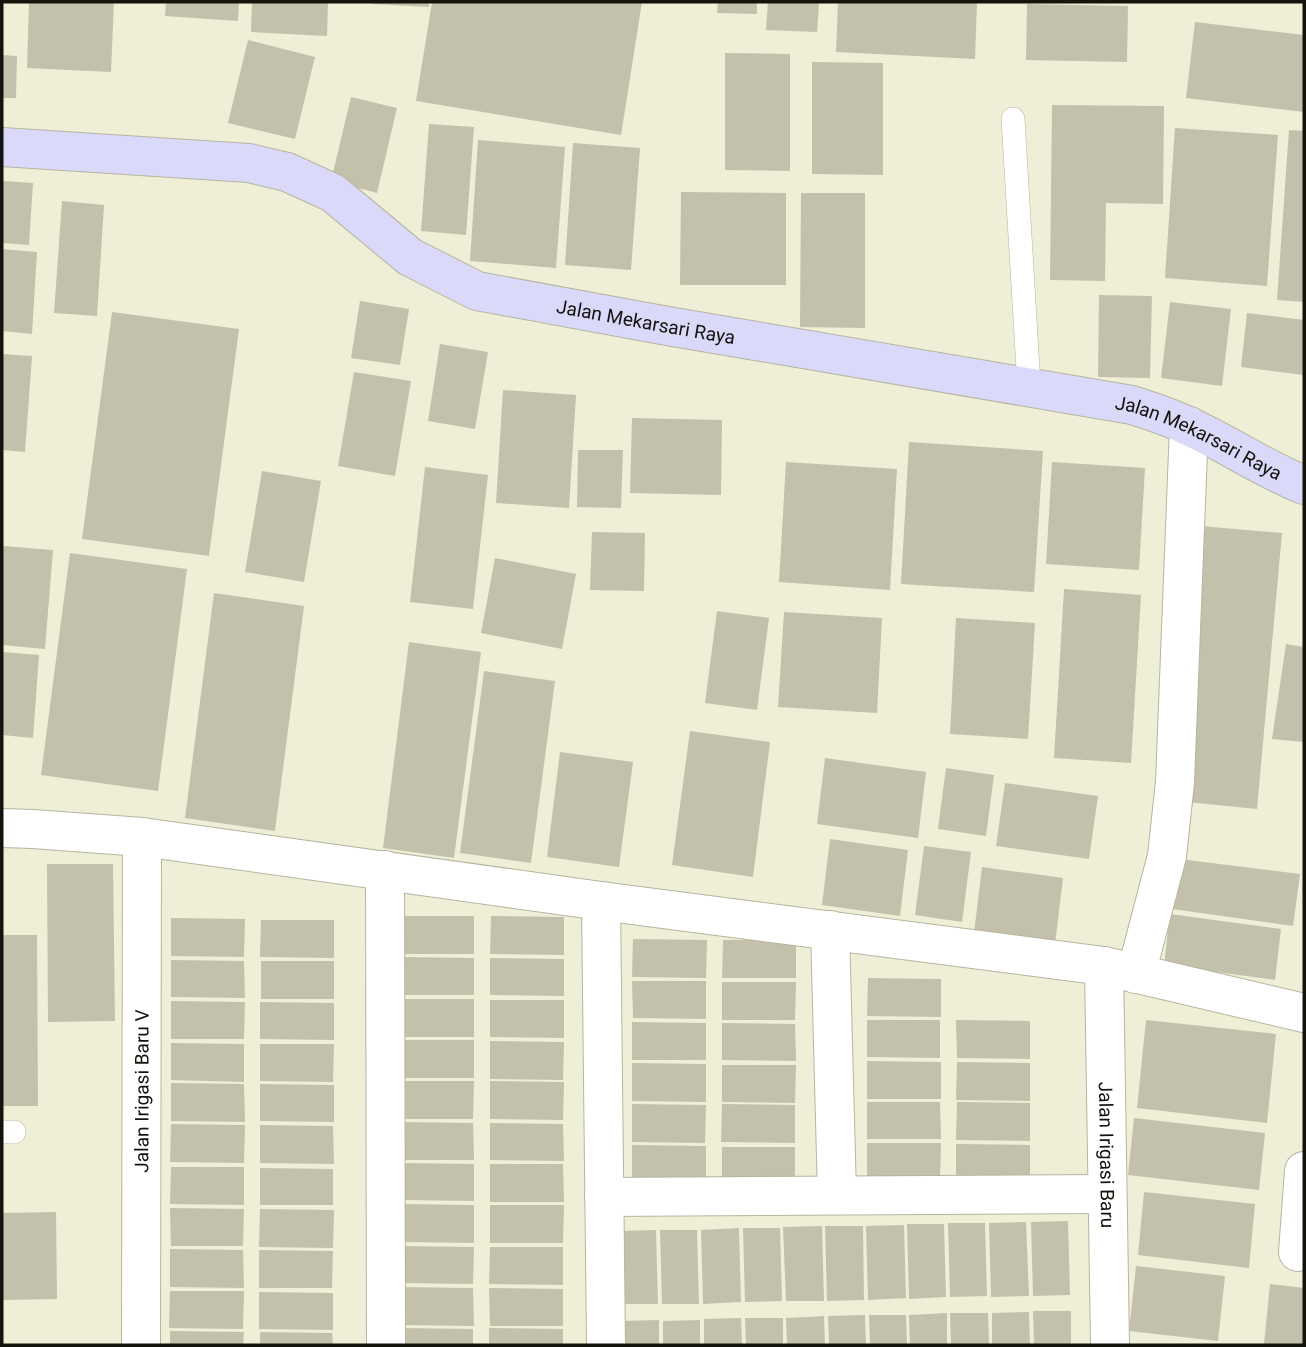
<svg xmlns="http://www.w3.org/2000/svg" width="1306" height="1347" viewBox="0 0 1306 1347" font-family="Roboto,sans-serif">
<style>
.building{fill:#c3c1ac}
.lines{fill:none;stroke-linecap:round;stroke-linejoin:round}
.lane-casing{stroke:#b6b59f;stroke-width:24}
.street-casing{stroke:#b6b59f;stroke-width:40}
.secondary-casing{stroke:#b6b59f;stroke-width:40}
.lane{stroke:#fff;stroke-width:23}
.street{stroke:#fff;stroke-width:38}
.secondary{stroke:#dbd9fa;stroke-width:38}
.labels{text-anchor:middle;dominant-baseline:central;stroke-width:7;stroke-linejoin:round;paint-order:stroke}
.street-label{font-size:19px;fill:#14130c;stroke:#fdfbe4}
</style>
<rect width="100%" height="100%" fill="#efeed7"/>
<path class="building" d="M29,2H114L111,72L27,68Z
M166,2H239L238,21L165,16Z
M252,2H328L327,36L251,32Z
M373,2H429V7L373,4Z
M432,2H642L621,135L416,101Z
M718,2H757V14L717,13Z
M768,2H819L817,32L766,30Z
M838,2H977L975,59L836,52Z
M1027,4L1128,6L1127,62L1026,60Z
M1195,22L1304,35V112L1186,98Z
M248,40L315,57L295,139L228,123Z
M725,53L790,54V171L725,170Z
M2,55L17,56L16,98H2Z
M812,62L883,63V175L812,174Z
M351,97L397,108L377,193L331,181Z
M1052,105L1164,106L1163,204L1106,203L1105,281L1050,280Z
M429,124L474,127L466,235L421,231Z
M1175,128L1278,135L1267,286L1165,278Z
M1289,130L1304,131V302L1277,300Z
M478,140L565,147L556,268L470,261Z
M573,143L640,148L631,270L565,265Z
M2,181L33,183L29,245L2,243Z
M681,192L786,193V285H680Z
M801,193H865V328L800,327Z
M62,201L104,205L97,316L54,313Z
M2,249L37,252L32,334L2,331Z
M1099,295L1152,296L1150,378L1098,377Z
M360,301L409,309L400,365L351,358Z
M1170,302L1231,309L1222,386L1161,378Z
M112,312L239,329L209,556L82,539Z
M1247,313L1304,320V375L1241,367Z
M440,344L488,352L475,429L428,421Z
M2,354L32,356L25,452L2,450Z
M354,372L411,381L395,476L338,466Z
M503,390L576,395L569,508L496,503Z
M632,418L722,420L721,495L630,493Z
M909,442L1043,451L1034,592L901,584Z
M578,450H623L621,508L577,507Z
M786,462L897,469L890,590L779,582Z
M1052,462L1145,468L1139,570L1046,564Z
M425,467L488,475L473,609L410,602Z
M262,471L321,481L304,582L245,572Z
M1201,526L1282,533L1257,809L1177,801Z
M592,532L645,533L644,591L590,590Z
M3,546L53,550L45,649L2,645Z
M70,553L187,569L158,791L41,775Z
M495,558L576,574L562,649L481,633Z
M1064,589L1141,595L1131,763L1054,758Z
M214,593L304,606L275,831L185,818Z
M717,611L769,618L757,710L705,703Z
M784,612L882,618L877,713L778,707Z
M956,618L1035,623L1028,739L950,734Z
M409,642L481,652L454,858L383,848Z
M1286,644L1304,647V742L1272,739Z
M2,652L39,655L33,738L2,735Z
M484,671L555,681L531,863L460,853Z
M690,731L770,742L753,877L672,865Z
M560,752L633,762L619,867L547,857Z
M825,758L926,772L918,838L817,824Z
M946,768L994,775L986,836L938,829Z
M1005,783L1098,796L1089,859L996,846Z
M830,839L908,850L900,916L822,905Z
M924,846L971,852L962,922L915,915Z
M1171,858L1300,874L1293,926L1165,908Z
M47,864H113L115,1021L48,1022Z
M982,867L1063,878L1055,944L974,933Z
M1170,914L1281,929L1275,980L1164,965Z
M401,916H474V954H401Z
M491,916L564,917V955L490,954Z
M171,918L245,919L244,957L171,956Z
M261,920H334V958L260,957Z
M2,935H37L38,1106H2Z
M633,939L707,940L706,978L632,977Z
M723,940H796V978H722Z
M401,957L474,958V995H401Z
M490,958L564,959V996L490,995Z
M171,960L244,961L245,998L171,997Z
M261,961H334V999H261Z
M868,978L941,979V1017L867,1016Z
M632,981H706V1019L633,1018Z
M722,982H796L795,1020H722Z
M401,999H474V1037H401Z
M490,1000H564V1038L490,1037Z
M171,1001L245,1002L244,1039H171Z
M260,1002L334,1003V1040L260,1039Z
M867,1020H940V1058L867,1057Z
M956,1020L1030,1021V1059L957,1058Z
M1146,1020L1276,1034L1267,1123L1137,1108Z
M632,1022L706,1023V1060H632Z
M722,1023L795,1024L796,1061L722,1060Z
M401,1040H474V1078H400Z
M490,1041L564,1042L563,1080L490,1079Z
M171,1043L244,1044V1082L171,1080Z
M260,1044H334L333,1082L260,1081Z
M867,1061L941,1062V1099H867Z
M957,1062L1030,1063V1101L956,1100Z
M632,1063L706,1064V1102L632,1101Z
M722,1065H796L795,1103L722,1102Z
M400,1081H474L473,1119H400Z
M490,1081L564,1082L563,1120L490,1119Z
M171,1083L244,1084L245,1122L171,1121Z
M260,1084L334,1085V1122L260,1121Z
M867,1102H940L941,1139H867Z
M957,1102L1030,1103V1141L956,1140Z
M632,1104L706,1105L705,1143L632,1142Z
M722,1104L795,1105V1143L721,1142Z
M1134,1118L1265,1133L1259,1190L1128,1175Z
M400,1122L473,1123L474,1160H400Z
M490,1123L563,1124L564,1161L490,1160Z
M171,1124L245,1125L244,1163L170,1162Z
M260,1125L333,1126L334,1164L260,1163Z
M867,1143H941L940,1181H867Z
M956,1144L1030,1145V1182L956,1181Z
M632,1145L706,1146V1184L632,1183Z
M722,1147H795V1185L722,1183Z
M400,1163L474,1164V1201L400,1200Z
M490,1164H563L564,1202H490Z
M171,1167H244V1205L170,1204Z
M260,1168L333,1169V1205H260Z
M1144,1192L1255,1204L1249,1268L1138,1255Z
M400,1204L474,1205V1243L400,1242Z
M490,1205H564L563,1243H490Z
M170,1208L244,1209L243,1246H171Z
M260,1209L334,1210L333,1248L259,1247Z
M56,1212L57,1299L2,1300V1213Z
M1068,1221L1070,1295L1033,1296L1031,1222Z
M1026,1222L1029,1296L991,1297L989,1223Z
M948,1223H985L987,1296L950,1297Z
M907,1224H944L946,1297L909,1299Z
M904,1225L906,1298L868,1300L866,1226Z
M822,1226L824,1301H786L783,1227Z
M825,1226H863L864,1300L827,1301Z
M739,1228L741,1302L703,1304L701,1230Z
M743,1228H780L782,1301L745,1302Z
M656,1230L658,1304H621L619,1231Z
M660,1230H697L699,1304H662Z
M400,1246L474,1247L473,1284L399,1283Z
M490,1247H563V1285L489,1284Z
M170,1249L243,1250L244,1288L170,1287Z
M259,1250L333,1251L332,1288H259Z
M1136,1266L1225,1276L1218,1341L1129,1331Z
M1270,1284L1304,1288V1345L1264,1344Z
M399,1287L473,1288L474,1326L400,1325Z
M489,1288L563,1289V1326H490Z
M170,1291H244L243,1329L169,1328Z
M259,1292L333,1293V1330L259,1329Z
M1033,1311H1071V1345H1034Z
M1029,1312L1030,1345H992V1313Z
M947,1313V1345H910L909,1315Z
M950,1313H988L989,1345H951Z
M865,1315L866,1345H829L828,1316Z
M869,1315H906L907,1345H870Z
M824,1316L825,1345H787L786,1318Z
M741,1318L742,1345H704V1319Z
M745,1318H783V1345H746Z
M659,1320V1345H622L621,1321Z
M700,1320V1345H663V1321Z
M399,1328L473,1329V1345H400Z
M489,1328L563,1329V1345H489Z
M170,1331L244,1332L243,1345H170Z
M260,1332L332,1333L333,1345H260Z"/>
<g class="lines">
<g class="lane-casing">
<path id="lane" d="M1013,119L1029,386
M2,1132H14"/>
</g>
<g class="street-casing">
<g id="street">
<path d="M2,828L33,829L142,837L601,901L1104,966L1304,1013"/>
<path d="M385,870L386,1345"/>
<path d="M601,901L606,1345"/>
<path d="M830,930L837,1195"/>
<path id="s1" d="M1104,966L1110,1345"/>
<path d="M1136,974L1167,856L1175,782L1189,426"/>
<path d="M604,1197L1107,1194"/>
<path d="M1298,1252L1304,1171"/>
<path id="s2" d="M141,1345L142,837"/>
</g>
</g>
<g class="secondary-casing">
<g id="secondary">
<path id="s3" d="M2,147L249,163L287,172L333,193L410,257L477,291L662,325L1132,405C1151,411 1170,417 1188,426C1228,444 1264,469 1304,485"/>
</g>
</g>
<use href="#lane" class="lane"/>
<use href="#street" class="street"/>
<use href="#secondary" class="secondary"/>
</g>
<g class="labels">
<g class="street-label">
<text stroke="none"><textPath href="#s3" startOffset="684">Jalan Mekarsari Raya</textPath></text>
<text stroke="none"><textPath href="#s3" startOffset="1251">Jalan Mekarsari Raya</textPath></text>
<text stroke="none"><textPath href="#s2" startOffset="254">Jalan Irigasi Baru V</textPath></text>
<text stroke="none"><textPath href="#s1" startOffset="189">Jalan Irigasi Baru</textPath></text>
</g>
</g>
<rect width="1306" height="1347" fill="none" stroke="#14130c" stroke-width="7"/>
</svg>
